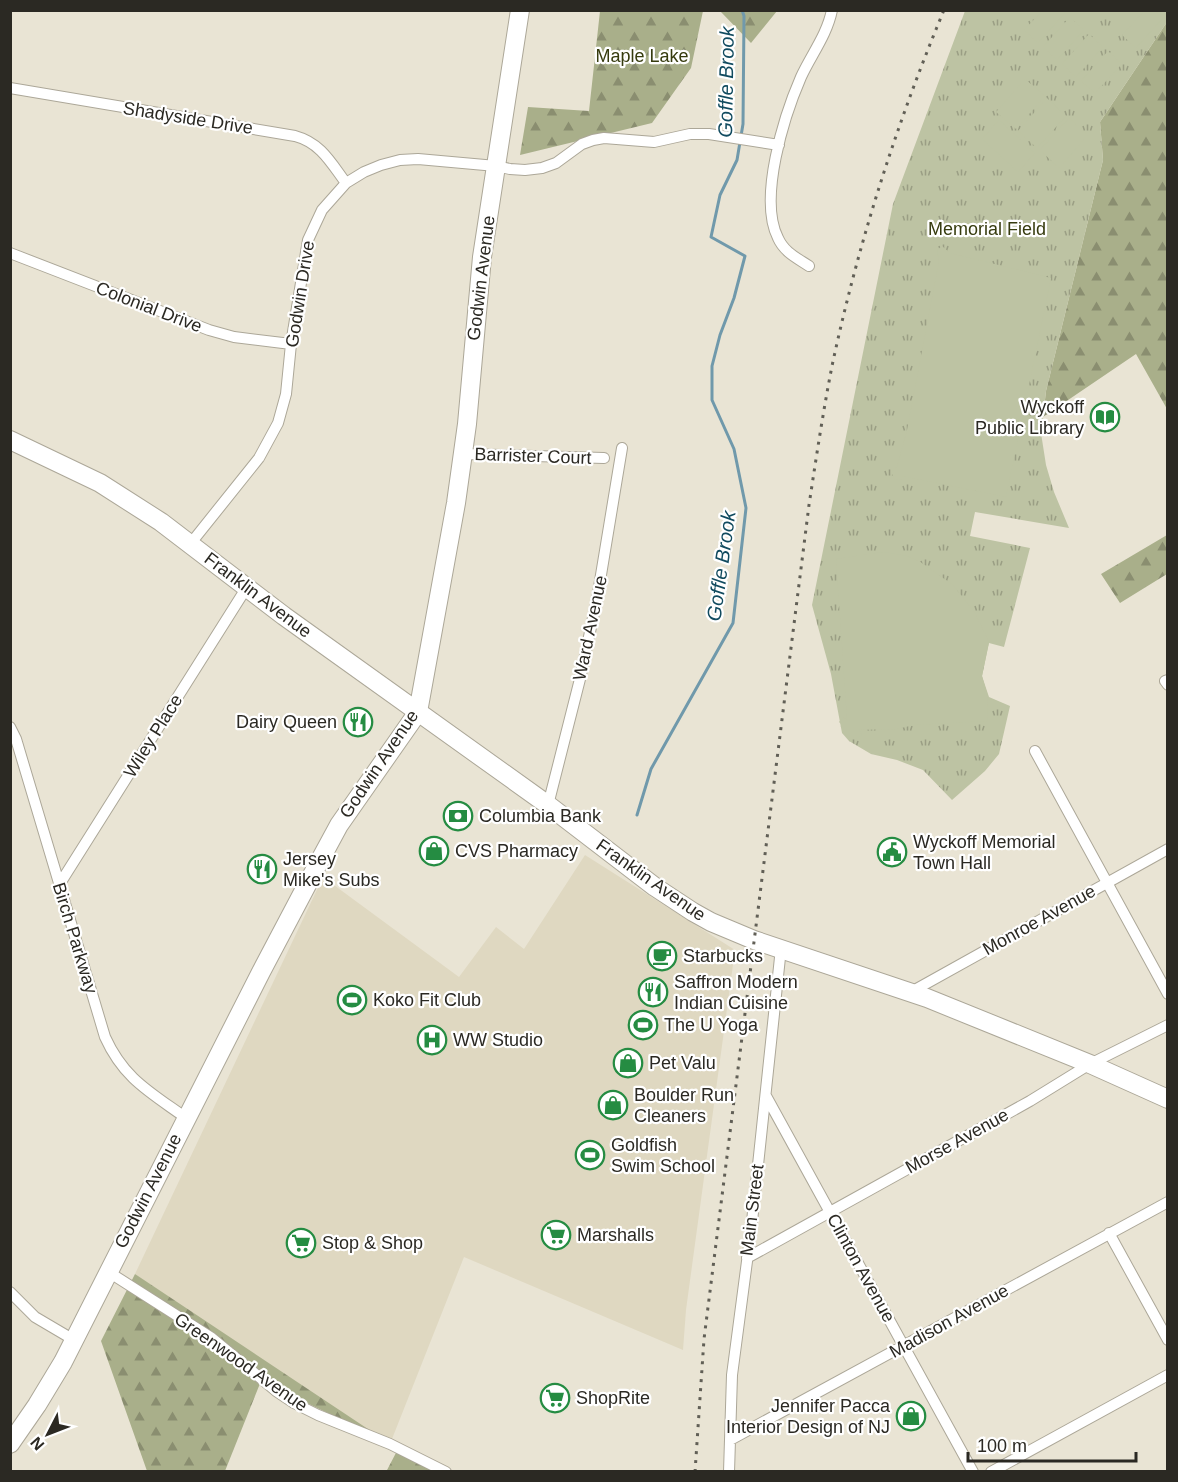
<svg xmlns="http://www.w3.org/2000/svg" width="1178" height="1482" viewBox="0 0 1178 1482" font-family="Arial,sans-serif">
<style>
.built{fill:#dfd8c1}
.forest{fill:url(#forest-firs)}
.park{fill:url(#park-tufts)}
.garden{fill:#bdc3a3}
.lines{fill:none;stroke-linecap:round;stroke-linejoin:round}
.stream{stroke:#7099ab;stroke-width:3}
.street-casing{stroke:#aca798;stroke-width:12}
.primary-casing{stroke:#aca798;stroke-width:20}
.street{stroke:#fff;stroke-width:10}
.primary{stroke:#fff;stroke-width:18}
.rail{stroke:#615f56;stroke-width:3;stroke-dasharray:3 6;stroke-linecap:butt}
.labels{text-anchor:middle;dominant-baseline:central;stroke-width:4.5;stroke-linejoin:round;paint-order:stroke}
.park-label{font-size:18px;fill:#363b0e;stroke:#fff}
.street-label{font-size:18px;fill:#2b2923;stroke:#fff}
.poi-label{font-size:18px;fill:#2b2923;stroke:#fff;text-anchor:start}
.water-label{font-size:20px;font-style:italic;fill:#114b5f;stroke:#fff}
</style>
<defs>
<pattern id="forest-firs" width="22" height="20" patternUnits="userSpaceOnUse" patternTransform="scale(1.5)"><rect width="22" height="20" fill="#a9af8a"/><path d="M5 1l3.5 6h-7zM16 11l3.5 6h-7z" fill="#8a8e70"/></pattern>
<pattern id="park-tufts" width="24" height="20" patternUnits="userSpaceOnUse" patternTransform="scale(1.5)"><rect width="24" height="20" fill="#bdc3a3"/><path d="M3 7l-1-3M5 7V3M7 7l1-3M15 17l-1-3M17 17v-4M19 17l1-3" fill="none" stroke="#9a9e84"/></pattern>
</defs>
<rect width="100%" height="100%" fill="#e9e4d4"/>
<path class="built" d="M585,855L735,950L686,1310L683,1350L464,1257L390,1444L283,1385L135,1274L323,877L459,977L496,927L524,949Z"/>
<path class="forest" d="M600,11H703L691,68L652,123L520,155L528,107L589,111Z
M720,11H777L751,43Z
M1167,22V409L1136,354L1043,417L1046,391L1103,160L1100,122Z
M1167,535V574L1120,603L1101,574Z
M135,1274L386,1441L261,1381L225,1471H147L101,1341Z
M398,1449L432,1471L386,1472Z"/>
<path class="park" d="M965,11H1167V22L1100,122L1103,160L1046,391L1041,433L1046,465L1054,492L1069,528L975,512L970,536L1030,548L1004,647L989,643L982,676L989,697L1010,706L999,754L985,771L952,800L923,770L897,760L871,754L849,741L842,733L831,674L812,605L893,204Z"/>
<path class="garden" d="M1042,11H1062L1065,13L1038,43L1024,30Z
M1144,11H1155L1163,18L1136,48L1122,35Z
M1070,17L1084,30L1057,60L1043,47Z
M1089,34L1103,47L1076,77L1062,64Z
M1108,51L1122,64L1095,93L1081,81Z
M1025,79L1045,96L1016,129L996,112Z
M1047,98L1066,116L1037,148L1018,131Z
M1069,118L1088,135L1059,168L1040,150Z
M999,120L1035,153L1018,172L982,139Z
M942,246L950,253L1051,278L1006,497L902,476V479L895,480L891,472L897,467L907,430L939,261L937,250Z
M883,552L907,556L919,561L953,585L975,613L989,642L982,676L988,697L987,721L914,725L897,729L859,730L862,735L856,739L839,722L843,717L847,720L836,559Z"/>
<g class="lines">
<path class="stream" d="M637,815L651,769L733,623L746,508L734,449L712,400V366L720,335L734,298L745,256L711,237L720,195L737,160L743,124L744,16L742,10"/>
<g class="street-casing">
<path id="street" d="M10,88L295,136C321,143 331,163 346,183
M10,253L209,330L234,337L291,344
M809,266C797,258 784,252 778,238C758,199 784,116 801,77C811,55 827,35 832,10
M463,454L604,458
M191,543L259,458L278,423L286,394L291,344L308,240L322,210L346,183L364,172L381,165L400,160L418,159L496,166L510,169L525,170L542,168L556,163L582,144L593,140L604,138L654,142L690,134H709L779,145
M1168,680L1165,681L1168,685
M10,727L16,739L105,1037C124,1079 150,1092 186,1118
M1035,751L1168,994
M548,805L580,679L597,599L622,448
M59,885L247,587
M911,992L1168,849
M766,1096L973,1472
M1109,1233L1168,1340
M747,1258L1030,1101L1090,1064L1168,1025
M107,1271L212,1338L276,1391L294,1403L318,1415L390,1444L446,1472
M10,1292L35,1317L74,1340
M730,1440L1168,1202
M729,1472L732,1375L751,1231L781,948
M991,1472L1168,1375"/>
</g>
<g class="primary-casing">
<path id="primary" d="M10,440L100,483L161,522L284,616L548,805L655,887L693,912L711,922L754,940L927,998L1090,1064L1168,1099
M10,1444L37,1405L63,1362L261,972L319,862L339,825L418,712L456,503L467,424L482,257L520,10"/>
</g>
<use href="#street" class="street"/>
<use href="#primary" class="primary"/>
<path class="rail" d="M695,1472L704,1339L809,505C816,459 823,412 832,366C858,244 896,125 944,10"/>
</g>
<defs>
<g id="library-ring" transform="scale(1.5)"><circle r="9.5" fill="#fff" stroke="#258c42" stroke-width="1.5"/><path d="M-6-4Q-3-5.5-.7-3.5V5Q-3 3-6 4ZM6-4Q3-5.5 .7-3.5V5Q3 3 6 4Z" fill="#258c42"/></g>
<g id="restaurant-ring" transform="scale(1.5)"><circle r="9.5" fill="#fff" stroke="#258c42" stroke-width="1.5"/><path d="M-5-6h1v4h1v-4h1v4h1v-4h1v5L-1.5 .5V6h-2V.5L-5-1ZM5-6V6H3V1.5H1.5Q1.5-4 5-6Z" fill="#258c42"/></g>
<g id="bank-ring" transform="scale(1.5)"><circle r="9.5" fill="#fff" stroke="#258c42" stroke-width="1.5"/><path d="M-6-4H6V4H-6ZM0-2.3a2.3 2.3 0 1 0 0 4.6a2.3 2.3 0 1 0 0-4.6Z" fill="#258c42"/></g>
<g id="shop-ring" transform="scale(1.5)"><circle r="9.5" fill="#fff" stroke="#258c42" stroke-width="1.5"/><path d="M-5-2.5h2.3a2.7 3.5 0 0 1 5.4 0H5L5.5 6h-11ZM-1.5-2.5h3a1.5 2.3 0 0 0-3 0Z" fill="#258c42"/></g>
<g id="civic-ring" transform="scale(1.5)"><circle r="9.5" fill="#fff" stroke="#258c42" stroke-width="1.5"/><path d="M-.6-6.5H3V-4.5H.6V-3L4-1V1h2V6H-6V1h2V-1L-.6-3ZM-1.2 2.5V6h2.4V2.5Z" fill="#258c42"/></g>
<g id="cafe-ring" transform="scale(1.5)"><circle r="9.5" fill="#fff" stroke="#258c42" stroke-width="1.5"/><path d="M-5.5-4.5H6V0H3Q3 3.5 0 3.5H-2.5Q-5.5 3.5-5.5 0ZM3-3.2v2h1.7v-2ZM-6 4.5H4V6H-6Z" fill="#258c42"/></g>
<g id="stadium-ring" transform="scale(1.5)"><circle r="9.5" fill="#fff" stroke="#258c42" stroke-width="1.5"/><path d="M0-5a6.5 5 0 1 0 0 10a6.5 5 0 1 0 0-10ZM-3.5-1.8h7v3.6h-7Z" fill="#258c42"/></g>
<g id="hospital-ring" transform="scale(1.5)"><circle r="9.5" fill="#fff" stroke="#258c42" stroke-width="1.5"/><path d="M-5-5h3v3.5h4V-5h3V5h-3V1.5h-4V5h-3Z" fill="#258c42"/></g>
<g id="supermarket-ring" transform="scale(1.5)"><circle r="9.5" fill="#fff" stroke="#258c42" stroke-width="1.5"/><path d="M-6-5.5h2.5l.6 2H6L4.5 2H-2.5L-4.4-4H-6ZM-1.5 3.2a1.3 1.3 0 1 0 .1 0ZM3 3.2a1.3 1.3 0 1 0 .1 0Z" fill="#258c42"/></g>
</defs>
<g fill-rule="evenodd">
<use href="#library-ring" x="1105" y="417"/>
<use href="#restaurant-ring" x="358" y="722"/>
<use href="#bank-ring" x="458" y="816"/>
<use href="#shop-ring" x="434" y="851"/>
<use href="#civic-ring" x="892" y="852"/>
<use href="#restaurant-ring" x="262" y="869"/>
<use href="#cafe-ring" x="662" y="956"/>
<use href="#restaurant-ring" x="653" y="992"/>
<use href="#stadium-ring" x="352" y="1000"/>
<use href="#stadium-ring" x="643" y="1025"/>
<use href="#hospital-ring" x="432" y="1040"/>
<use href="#shop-ring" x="628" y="1063"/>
<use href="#shop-ring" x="613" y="1105"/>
<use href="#stadium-ring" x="590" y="1155"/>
<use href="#supermarket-ring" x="556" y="1235"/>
<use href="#supermarket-ring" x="301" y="1243"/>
<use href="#supermarket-ring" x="555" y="1398"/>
<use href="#shop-ring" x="911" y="1416"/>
</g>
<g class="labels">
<g class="park-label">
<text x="642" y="56">Maple Lake</text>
<text x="987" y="229">Memorial Field</text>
</g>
<g class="street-label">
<text transform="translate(188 118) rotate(9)">Shadyside Drive</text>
<text transform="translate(481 278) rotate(-83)">Godwin Avenue</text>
<text transform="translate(300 294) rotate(-81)">Godwin Drive</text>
<text transform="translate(149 307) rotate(21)">Colonial Drive</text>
<text transform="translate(533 456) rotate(2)">Barrister Court</text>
<text transform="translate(258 595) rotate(37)">Franklin Avenue</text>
<text transform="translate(590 628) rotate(-78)">Ward Avenue</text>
<text transform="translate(153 736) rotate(-58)">Wiley Place</text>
<text transform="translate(379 764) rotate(-56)">Godwin Avenue</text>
<text transform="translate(651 880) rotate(35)">Franklin Avenue</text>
<text transform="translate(1039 920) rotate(-29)">Monroe Avenue</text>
<text transform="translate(75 938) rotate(73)">Birch Parkway</text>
<text transform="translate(957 1141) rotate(-29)">Morse Avenue</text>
<text transform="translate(148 1191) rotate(-63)">Godwin Avenue</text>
<text transform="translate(752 1210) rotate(-83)">Main Street</text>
<text transform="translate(861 1268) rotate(61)">Clinton Avenue</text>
<text transform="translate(949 1321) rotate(-29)">Madison Avenue</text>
<text transform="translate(241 1362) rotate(35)">Greenwood Avenue</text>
</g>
<g class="poi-label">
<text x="1084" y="407" text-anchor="end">Wyckoff<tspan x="1084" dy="21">Public Library</tspan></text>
<text x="337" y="722" text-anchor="end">Dairy Queen</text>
<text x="479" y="816">Columbia Bank</text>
<text x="913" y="842">Wyckoff Memorial<tspan x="913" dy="21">Town Hall</tspan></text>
<text x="455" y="851">CVS Pharmacy</text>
<text x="283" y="859">Jersey<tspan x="283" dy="21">Mike's Subs</tspan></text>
<text x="683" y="956">Starbucks</text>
<text x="674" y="982">Saffron Modern<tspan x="674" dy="21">Indian Cuisine</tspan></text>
<text x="373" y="1000">Koko Fit Club</text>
<text x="664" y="1025">The U Yoga</text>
<text x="453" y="1040">WW Studio</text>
<text x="649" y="1063">Pet Valu</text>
<text x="634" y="1095">Boulder Run<tspan x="634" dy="21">Cleaners</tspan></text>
<text x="611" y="1145">Goldfish<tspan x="611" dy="21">Swim School</tspan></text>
<text x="577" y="1235">Marshalls</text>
<text x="322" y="1243">Stop &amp; Shop</text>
<text x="576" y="1398">ShopRite</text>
<text x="890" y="1406" text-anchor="end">Jennifer Pacca<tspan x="890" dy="21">Interior Design of NJ</tspan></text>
</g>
<g class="water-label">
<text transform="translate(726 82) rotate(-89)">Goffle Brook</text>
<text transform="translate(721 566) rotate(-82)">Goffle Brook</text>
</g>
</g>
<rect width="1178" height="1482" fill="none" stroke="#2b2923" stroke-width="24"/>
<g transform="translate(48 1434) rotate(228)" stroke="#ffffff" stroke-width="4.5" paint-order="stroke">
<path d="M0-4.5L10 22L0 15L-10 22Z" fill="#2b2923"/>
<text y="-9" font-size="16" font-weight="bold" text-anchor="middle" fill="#2b2923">N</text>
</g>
<path d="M968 1452v9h168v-9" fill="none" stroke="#2b2923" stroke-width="3"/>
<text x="977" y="1452" font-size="18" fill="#2b2923" stroke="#ffffff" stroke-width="4.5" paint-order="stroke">100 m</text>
</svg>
